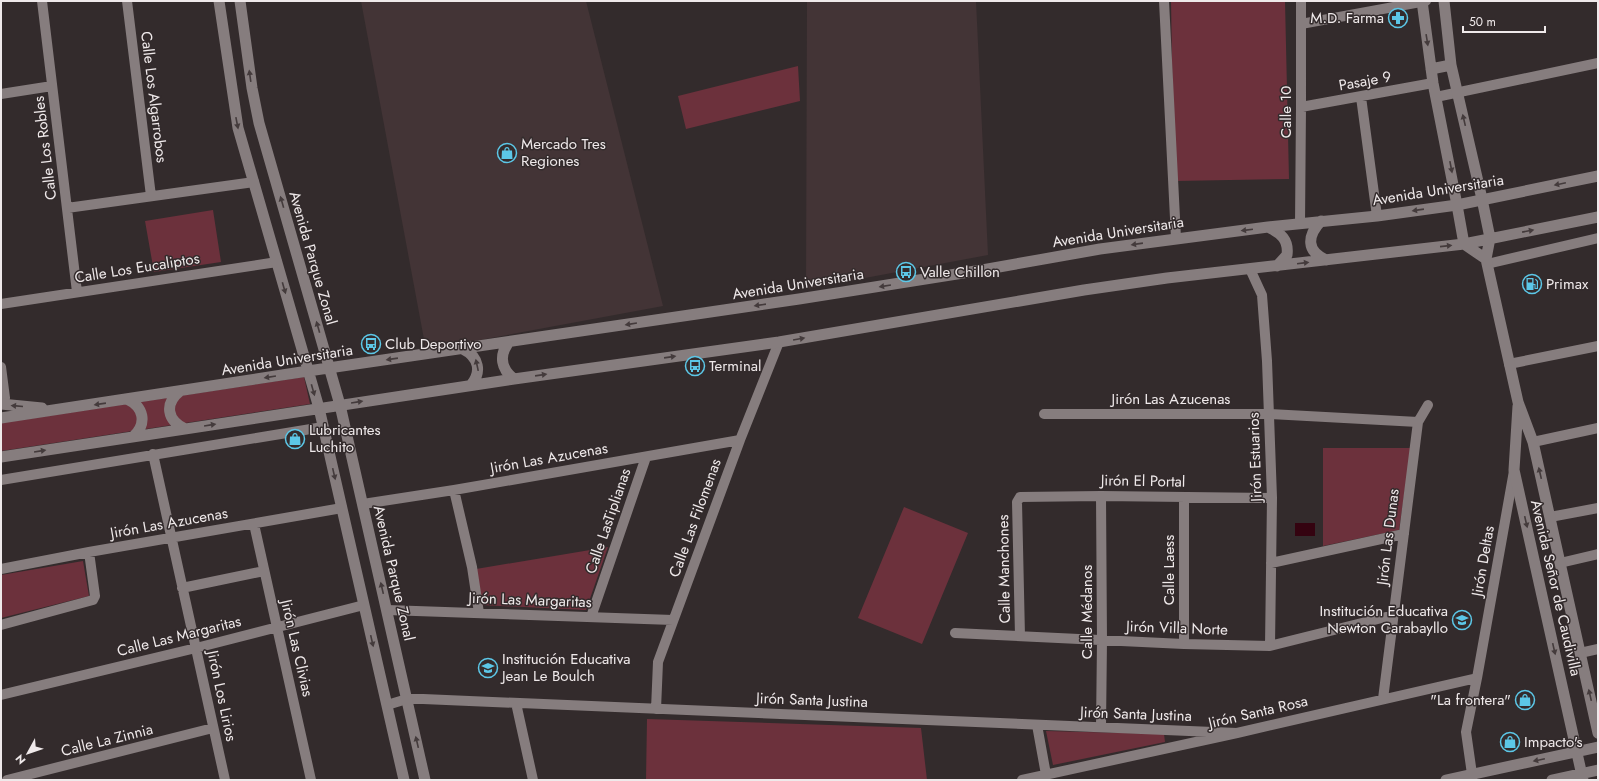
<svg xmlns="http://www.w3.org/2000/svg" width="1599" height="781" viewBox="0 0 1599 781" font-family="Jost,sans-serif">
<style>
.built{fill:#433436}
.green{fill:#6c313c}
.water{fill:#340310}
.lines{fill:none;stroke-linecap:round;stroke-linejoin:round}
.minor{stroke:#867d7e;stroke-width:10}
.tertiary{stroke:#867d7e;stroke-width:11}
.secondary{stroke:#867d7e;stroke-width:11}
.oneway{fill:#443b3c}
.labels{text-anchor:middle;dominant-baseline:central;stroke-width:3;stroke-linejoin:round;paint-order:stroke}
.poi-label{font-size:15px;fill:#efe9ea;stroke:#332b2c;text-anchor:start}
.street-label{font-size:15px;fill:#efe9ea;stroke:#332b2c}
</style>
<rect width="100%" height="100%" fill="#332b2c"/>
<path class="built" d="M361,1H586L663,306L426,350Z
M807,1H976L988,255L806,289Z"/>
<path class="green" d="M1171,1H1285L1289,179L1174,181Z
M798,66L800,101L686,129L678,96Z
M213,210L221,262L154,272L145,221Z
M304,377L310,404L1,451V423Z
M1323,448H1411L1399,530L1323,546Z
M904,507L968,533L922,644L858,618Z
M608,547L586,610L481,605L476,569Z
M83,561L89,596L1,618V575Z
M647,719L921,728L927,780H646Z
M1046,731L1164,734L1165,742L1053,765Z"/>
<path class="water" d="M1295,523H1315V536H1295Z"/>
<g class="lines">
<path class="minor" d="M42,1L77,292
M127,1L151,196
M1164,1L1176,238
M1301,24L1426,1
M1,94L52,86
M1361,97L1377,216
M1436,97L1598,63
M1301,107L1433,83
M67,208L254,182
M1300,224L1301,107V1
M1487,264L1598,238
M1250,269L1262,295L1267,361L1272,498L1270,646
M1,304L277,262
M1509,364L1598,346
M1,367L5,398
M1044,414H1269L1418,422
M1533,442L1598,428
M153,454L225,780
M1,480L323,427
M454,490L472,567L479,613
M1101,496L1102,640L1101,727
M363,504L454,490L740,440
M1550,517L1598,508
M254,524L311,780
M1271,563L1404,534
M1560,563L1598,554
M1,569L89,552L342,508
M182,588L264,571
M387,610L673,620
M591,617L646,457
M1,625L93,600L95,596L89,552
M955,633L1184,644L1270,646L1394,615
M1020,636L1017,502L1020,497L1101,496L1272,498
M1184,644V497
M1580,653L1598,649
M1,695L196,648L364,605
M1383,699L1418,422L1428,405
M516,703L533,780
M387,705L407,699H423L1237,733
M656,709L658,662L740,440L779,342
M1037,725L1047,780
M1472,774L1466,732L1477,678L1514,471
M7,780L213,728
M1022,780L1237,733L1477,678"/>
<path class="tertiary" d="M1422,1L1433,83L1457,205
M1444,1L1451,65L1482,199
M1431,69L1451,65"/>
<path class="secondary" d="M219,1L238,128L319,408L404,780
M240,1L252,88L259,123L340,405L425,780
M1482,199L1490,238L1486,259L1518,402L1533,442L1598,733
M1457,205L1464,244L1486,259
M1321,221C1307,236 1306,251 1326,260
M1268,227C1281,233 1289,240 1287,255L1277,266
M508,343C499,356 501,369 514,379
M463,349C479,357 482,372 471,385
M180,391C164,404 167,420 185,429
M127,399C144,407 147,423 134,436
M1,404L42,408
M1518,406L1514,470L1583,780
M1,418L308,371L799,299L982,270L1100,249L1268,227L1377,216L1457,205L1598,176
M1,457L514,379L779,342L1084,290L1167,278L1464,244L1598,217
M1446,780L1598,747
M1552,780L1598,770"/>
</g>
<defs><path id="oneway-solid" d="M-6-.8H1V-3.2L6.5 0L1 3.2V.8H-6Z"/></defs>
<g class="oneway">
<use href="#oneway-solid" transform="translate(1427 40) rotate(81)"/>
<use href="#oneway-solid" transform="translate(250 76) rotate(-98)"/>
<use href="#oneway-solid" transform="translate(1464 120) rotate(-103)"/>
<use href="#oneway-solid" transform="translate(237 123) rotate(79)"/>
<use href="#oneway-solid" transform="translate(1451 167) rotate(79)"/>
<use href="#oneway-solid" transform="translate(1560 184) rotate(168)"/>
<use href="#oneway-solid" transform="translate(282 202) rotate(-106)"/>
<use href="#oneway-solid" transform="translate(1418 210) rotate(172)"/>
<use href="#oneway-solid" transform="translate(1247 230) rotate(173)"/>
<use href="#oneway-solid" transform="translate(1528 231) rotate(-11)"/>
<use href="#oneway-solid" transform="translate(1137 244) rotate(172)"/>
<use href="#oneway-solid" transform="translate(1446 246) rotate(-6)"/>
<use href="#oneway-solid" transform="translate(1303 263) rotate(-7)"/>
<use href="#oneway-solid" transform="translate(885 286) rotate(171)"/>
<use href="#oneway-solid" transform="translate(284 288) rotate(74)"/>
<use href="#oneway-solid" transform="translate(760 305) rotate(172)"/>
<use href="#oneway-solid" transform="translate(631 324) rotate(171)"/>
<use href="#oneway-solid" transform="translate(318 327) rotate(-106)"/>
<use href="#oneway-solid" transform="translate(799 339) rotate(-10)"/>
<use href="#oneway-solid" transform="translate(670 357) rotate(-8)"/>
<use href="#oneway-solid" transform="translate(392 359) rotate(172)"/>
<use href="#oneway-solid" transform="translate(477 365) rotate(-102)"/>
<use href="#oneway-solid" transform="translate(541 375) rotate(-8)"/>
<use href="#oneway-solid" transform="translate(270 377) rotate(171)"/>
<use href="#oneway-solid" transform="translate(313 390) rotate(74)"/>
<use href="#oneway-solid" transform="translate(357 402) rotate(-9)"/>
<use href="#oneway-solid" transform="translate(100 404) rotate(172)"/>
<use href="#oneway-solid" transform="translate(17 406) rotate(-175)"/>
<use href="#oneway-solid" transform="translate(210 425) rotate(-9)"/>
<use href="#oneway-solid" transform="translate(40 451) rotate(-9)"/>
<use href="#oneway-solid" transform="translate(1540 473) rotate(-103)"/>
<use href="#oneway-solid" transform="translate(334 474) rotate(77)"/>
<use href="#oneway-solid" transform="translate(1526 522) rotate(77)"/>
<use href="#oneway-solid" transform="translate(382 588) rotate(-103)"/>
<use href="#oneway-solid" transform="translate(372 641) rotate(77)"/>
<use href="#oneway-solid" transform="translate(1554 649) rotate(77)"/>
<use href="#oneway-solid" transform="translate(1590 695) rotate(-103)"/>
<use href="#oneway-solid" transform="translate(417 742) rotate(-103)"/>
<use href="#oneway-solid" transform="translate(1539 760) rotate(168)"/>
</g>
<defs>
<g id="pharmacy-ring" transform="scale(1)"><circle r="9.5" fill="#332b2c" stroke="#5cc7e7" stroke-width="1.5"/><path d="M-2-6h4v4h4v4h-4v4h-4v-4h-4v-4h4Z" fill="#5cc7e7"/></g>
<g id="shop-ring" transform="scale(1)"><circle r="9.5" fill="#332b2c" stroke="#5cc7e7" stroke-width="1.5"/><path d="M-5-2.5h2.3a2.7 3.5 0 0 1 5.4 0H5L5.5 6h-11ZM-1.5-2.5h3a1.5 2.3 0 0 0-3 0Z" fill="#5cc7e7"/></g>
<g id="bus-ring" transform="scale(1)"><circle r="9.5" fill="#332b2c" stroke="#5cc7e7" stroke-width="1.5"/><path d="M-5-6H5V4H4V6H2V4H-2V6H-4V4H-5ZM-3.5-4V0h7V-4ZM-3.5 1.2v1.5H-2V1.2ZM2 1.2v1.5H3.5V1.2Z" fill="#5cc7e7"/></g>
<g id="fuel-ring" transform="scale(1)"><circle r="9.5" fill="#332b2c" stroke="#5cc7e7" stroke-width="1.5"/><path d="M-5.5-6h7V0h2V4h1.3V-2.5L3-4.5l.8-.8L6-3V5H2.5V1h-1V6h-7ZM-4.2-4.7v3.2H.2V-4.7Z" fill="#5cc7e7"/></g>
<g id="school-ring" transform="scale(1)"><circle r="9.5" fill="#332b2c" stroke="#5cc7e7" stroke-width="1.5"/><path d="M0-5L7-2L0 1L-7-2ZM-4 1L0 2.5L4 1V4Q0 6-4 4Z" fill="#5cc7e7"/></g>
</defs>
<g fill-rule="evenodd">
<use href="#pharmacy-ring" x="1398" y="18"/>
<use href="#shop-ring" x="507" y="153"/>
<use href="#bus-ring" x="906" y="272"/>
<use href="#fuel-ring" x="1532" y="284"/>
<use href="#bus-ring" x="371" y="344"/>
<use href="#bus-ring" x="695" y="366"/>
<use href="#shop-ring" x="295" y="439"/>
<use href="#school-ring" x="1462" y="620"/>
<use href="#school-ring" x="488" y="668"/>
<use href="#shop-ring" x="1525" y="700"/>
<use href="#shop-ring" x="1510" y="742"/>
</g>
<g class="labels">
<g class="poi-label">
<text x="1384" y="18" text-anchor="end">M.D. Farma</text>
<text x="521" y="144">Mercado Tres<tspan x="521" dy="17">Regiones</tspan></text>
<text x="920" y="272">Valle Chillon</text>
<text x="1546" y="284">Primax</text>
<text x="385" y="344">Club Deportivo</text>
<text x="709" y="366">Terminal</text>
<text x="309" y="430">Lubricantes<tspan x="309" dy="17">Luchito</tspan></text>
<text x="1448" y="611" text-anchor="end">Institución Educativa<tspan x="1448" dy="17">Newton Carabayllo</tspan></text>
<text x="502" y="659">Institución Educativa<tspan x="502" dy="17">Jean Le Boulch</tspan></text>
<text x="1511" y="700" text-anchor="end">"La frontera"</text>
<text x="1524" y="742">Impacto's</text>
</g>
<g class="street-label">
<text transform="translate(1365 81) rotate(-10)">Pasaje 9</text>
<text transform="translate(154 97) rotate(83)">Calle Los Algarrobos</text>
<text transform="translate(1286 112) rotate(-90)">Calle 10</text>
<text transform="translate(45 148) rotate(-97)">Calle Los Robles</text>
<text transform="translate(1438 190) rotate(-9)">Avenida Universitaria</text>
<text transform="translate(1118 232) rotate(-9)">Avenida Universitaria</text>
<text transform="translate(313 258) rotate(74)">Avenida Parque Zonal</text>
<text transform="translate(137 268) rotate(-9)">Calle Los Eucaliptos</text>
<text transform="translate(798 284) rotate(-9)">Avenida Universitaria</text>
<text transform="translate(287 360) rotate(-9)">Avenida Universitaria</text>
<text x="1171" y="399">Jirón Las Azucenas</text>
<text transform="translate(1255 457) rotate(-92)">Jirón Estuarios</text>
<text transform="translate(549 458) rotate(-10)">Jirón Las Azucenas</text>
<text transform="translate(1143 481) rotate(1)">Jirón El Portal</text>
<text transform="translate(695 518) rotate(-70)">Calle Las Filomenas</text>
<text transform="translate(608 521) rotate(-71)">Calle LasTiplianas</text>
<text transform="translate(169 523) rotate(-10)">Jirón Las Azucenas</text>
<text transform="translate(1388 537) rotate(-83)">Jirón Las Dunas</text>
<text transform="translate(1483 561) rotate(-80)">Jirón Deltas</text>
<text transform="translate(1004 569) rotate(-91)">Calle Manchones</text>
<text transform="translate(1169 570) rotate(-90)">Calle Laess</text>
<text transform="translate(394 573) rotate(77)">Avenida Parque Zonal</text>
<text transform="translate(1556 588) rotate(77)">Avenida Señor de Caudivilla</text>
<text transform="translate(530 600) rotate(2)">Jirón Las Margaritas</text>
<text transform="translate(1087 612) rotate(-90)">Calle Médanos</text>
<text transform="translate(1177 628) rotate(2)">Jirón Villa Norte</text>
<text transform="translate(179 636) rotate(-14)">Calle Las Margaritas</text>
<text transform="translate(297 648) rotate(77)">Jirón Las Clivias</text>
<text transform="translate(222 696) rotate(78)">Jirón Los Lirios</text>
<text transform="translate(812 700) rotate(2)">Jirón Santa Justina</text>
<text transform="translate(1258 712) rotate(-13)">Jirón Santa Rosa</text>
<text transform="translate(1136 714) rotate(2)">Jirón Santa Justina</text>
<text transform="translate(107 740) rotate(-14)">Calle La Zinnia</text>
</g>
</g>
<rect width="1599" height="781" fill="none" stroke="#efe9ea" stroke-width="4"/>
<g transform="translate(28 753) rotate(230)" stroke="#332b2c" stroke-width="3" paint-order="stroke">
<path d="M0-3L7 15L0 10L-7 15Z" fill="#efe9ea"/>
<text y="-6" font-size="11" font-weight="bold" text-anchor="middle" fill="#efe9ea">N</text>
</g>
<path d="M1463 26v6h82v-6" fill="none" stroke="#efe9ea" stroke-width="2"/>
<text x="1469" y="26" font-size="12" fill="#efe9ea" stroke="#332b2c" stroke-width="3" paint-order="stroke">50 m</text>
</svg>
